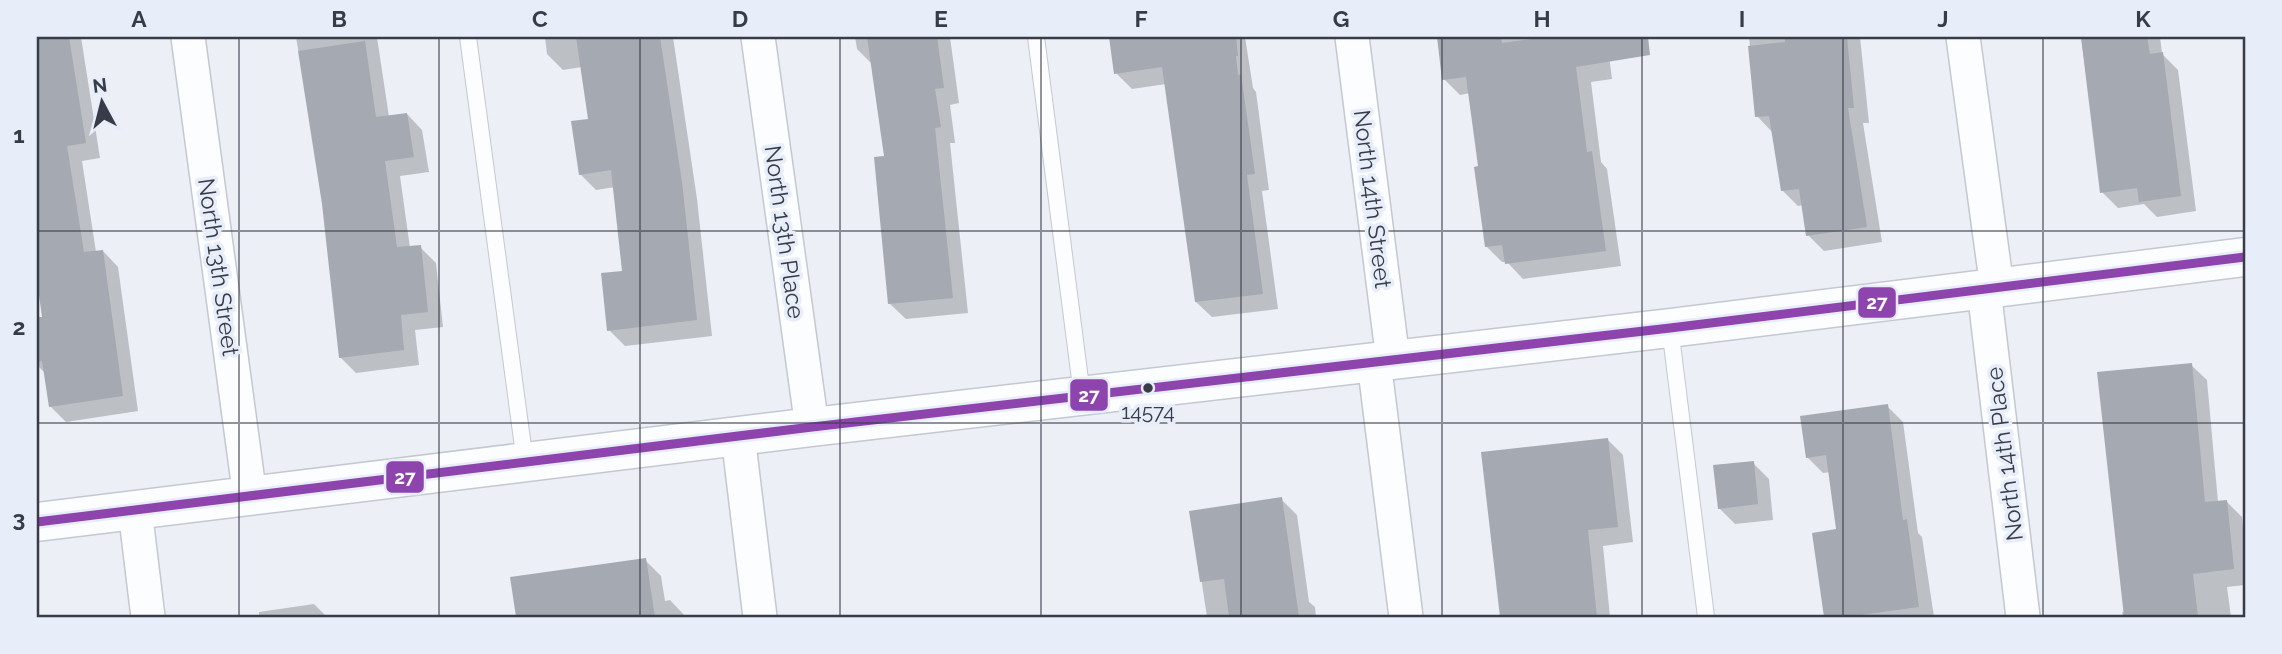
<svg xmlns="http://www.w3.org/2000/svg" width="2282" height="654" viewBox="0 0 2282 654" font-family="Raleway,sans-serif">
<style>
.shadow{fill:#0003}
.building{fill:#a5a9b1}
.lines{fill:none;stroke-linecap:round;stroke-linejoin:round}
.service-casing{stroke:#c4c8d1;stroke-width:18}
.minor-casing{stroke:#c4c8d1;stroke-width:36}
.secondary-casing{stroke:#c4c8d1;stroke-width:41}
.service{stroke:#fcfdfe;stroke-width:16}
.minor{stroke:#fcfdfe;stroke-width:33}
.secondary{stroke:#fcfdfe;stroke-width:38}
.bus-1-casing{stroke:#e8edfa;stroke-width:14}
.bus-1{stroke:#8e44ad;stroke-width:9}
.grid{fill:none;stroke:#383c49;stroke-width:2;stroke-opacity:0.55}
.bus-dot{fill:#383c49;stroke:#e8edfa;stroke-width:2.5}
.labels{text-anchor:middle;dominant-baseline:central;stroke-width:7;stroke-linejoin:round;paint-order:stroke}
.bus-label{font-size:21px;fill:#383c49;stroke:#e8edfa}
.street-label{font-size:23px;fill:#383c49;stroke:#e8edfa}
.line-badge{stroke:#e8edfa;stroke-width:2.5}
.badge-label{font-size:19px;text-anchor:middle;font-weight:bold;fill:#fff}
.neatline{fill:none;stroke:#383c49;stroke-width:2.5}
.grid-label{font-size:23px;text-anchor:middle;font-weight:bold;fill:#383c49}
</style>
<rect width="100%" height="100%" fill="#eceff6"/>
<path class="shadow" d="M37,37H81L100,158L82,161L96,252L103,251L118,267L138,411L66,422L50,406L46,374L37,365V319L43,318L37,267Z
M296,37H377L389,117L407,114L422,130L429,172L400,176L410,248L420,247L436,263L443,327L415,330L419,365L356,373L340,357L324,204Z
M545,37H673L697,199L712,336L625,346L609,330L624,272L615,187L596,190L580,174L590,120L582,67L563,70L547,54Z
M855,37H950L959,103L950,105L955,143H950L968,313L906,319L890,304L886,158L873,65L857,49Z
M1110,37H1245L1253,88L1256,92L1269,190L1262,191L1278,309L1212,317L1196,302L1166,84L1132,89L1116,73Z
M1456,37H1597L1608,48L1612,79L1591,82L1601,162L1607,169L1621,266L1523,279L1507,262H1502L1486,246L1480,168L1470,93L1460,95L1444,79L1439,39Z
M1749,37H1860L1869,123H1863L1882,242L1824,251L1808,235L1803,205L1798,206L1783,191L1772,132L1757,116Z
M2081,37H2160L2162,54L2178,70L2196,211L2157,217L2144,204L2118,208L2102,192Z
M2191,365L2207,380L2218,502L2226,501L2242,517L2245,552V585L2227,587L2231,617H2123L2122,612H2125Z
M1887,406L1903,422L1918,533L1922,537L1934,617H1826L1814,534L1838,531L1830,472L1823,473L1807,457Z
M1608,440L1623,455L1633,542L1603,546L1610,617H1501L1483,454Z
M1753,463L1769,479L1773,520L1735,524L1719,508Z
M1281,499L1297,515L1309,602L1315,607L1316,617H1207L1191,512Z
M645,560L661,576L665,601L670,600L686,617H518L512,579Z
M314,604L327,617H259V612Z"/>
<path class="building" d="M37,37H69L86,143L67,146L84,252L103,250L123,396L49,407L42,361L37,362V317H42L37,281Z
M576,37H660L682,182L697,320L607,331L601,273L622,271L611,170L579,175L571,121L588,119Z
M867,37H937L944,88L935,89L941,127L935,128L953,298L888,304L874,157L884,156Z
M1109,37H1236L1238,56H1236L1238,75L1241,74L1255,174L1247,175L1263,294L1195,302L1162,67L1114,74Z
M1437,37H1501L1502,43L1546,37H1648L1650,55L1576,67L1587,152L1592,151L1606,251L1505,264L1502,245L1485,247L1474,167L1478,166L1466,77L1442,80Z
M1785,37H1847L1854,108H1848L1867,227L1806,236L1799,189L1781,191L1769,116L1755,117L1748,46L1785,42Z
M2081,37H2147L2150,54L2163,52L2181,196L2139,202L2137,188L2100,193Z
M365,41L376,117L407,113L414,157L385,161L397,247L421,245L428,312L401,315L404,350L339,358L322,204L298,51Z
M2192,363L2205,502L2227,500L2234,569L2193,574L2198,617H2124L2097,372Z
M1888,404L1903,520L1907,519L1919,607L1846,617H1824L1812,533L1836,529L1826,455L1806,458L1800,416Z
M1608,438L1618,527L1588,530L1597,617H1500L1481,452Z
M1754,461L1758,504L1718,509L1713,465Z
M1282,497L1299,617H1229L1224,579L1200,582L1189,511Z
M646,558L655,617H516L510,577Z"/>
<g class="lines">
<g class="service-casing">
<path id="service" d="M468,37L525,462
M1036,37L1082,395
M1670,328L1706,617"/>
</g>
<g class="minor-casing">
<path id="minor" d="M188,37L250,497
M758,37L812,427
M1352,37L1393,360
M1963,37L1997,288
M1984,290L2023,617
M1374,362L1406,617
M738,436L760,617
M135,510L148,617"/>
</g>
<g class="secondary-casing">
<path id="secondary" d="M37,522L812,427L1670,328L2245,257"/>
</g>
<use href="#service" class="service"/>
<use href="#minor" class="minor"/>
<use href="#secondary" class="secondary"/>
<g class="bus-1-casing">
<path id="bus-1" d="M37,522L812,427L1670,328L2245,257"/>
</g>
<use href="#bus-1" class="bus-1"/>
</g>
<path class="grid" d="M239,37V617M439,37V617M640,37V617M840,37V617M1041,37V617M1241,37V617M1442,37V617M1642,37V617M1843,37V617M2043,37V617M37,231H2245M37,423H2245"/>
<circle class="bus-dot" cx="1148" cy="388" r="6"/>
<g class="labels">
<g class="bus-label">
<text x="1148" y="411">14574</text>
</g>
<g class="street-label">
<text transform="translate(1373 199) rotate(83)">North 14th Street</text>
<text transform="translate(785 232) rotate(82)">North 13th Place</text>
<text transform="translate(219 267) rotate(82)">North 13th Street</text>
<text transform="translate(2004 454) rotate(-97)">North 14th Place</text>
</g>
</g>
<g class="line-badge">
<rect x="1857" y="286" width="40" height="33" rx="7" fill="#8e44ad"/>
<rect x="1069" y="378" width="40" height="34" rx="7" fill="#8e44ad"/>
<rect x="385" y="460" width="40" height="34" rx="7" fill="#8e44ad"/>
</g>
<g class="badge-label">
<text x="1877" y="309">27</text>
<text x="1089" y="402">27</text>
<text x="405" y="484">27</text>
</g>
<rect width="2282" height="654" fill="none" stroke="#e8edfa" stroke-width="77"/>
<g transform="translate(102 102) rotate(353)" stroke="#e8edfa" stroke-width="5" paint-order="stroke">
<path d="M0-5L12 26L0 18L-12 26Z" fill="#383c49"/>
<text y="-10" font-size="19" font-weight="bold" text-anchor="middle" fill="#383c49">N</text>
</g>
<rect x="38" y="38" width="2206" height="578" class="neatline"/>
<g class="grid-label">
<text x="139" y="27">A</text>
<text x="339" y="27">B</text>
<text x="540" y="27">C</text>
<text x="740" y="27">D</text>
<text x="941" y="27">E</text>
<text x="1141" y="27">F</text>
<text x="1341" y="27">G</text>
<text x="1542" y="27">H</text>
<text x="1742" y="27">I</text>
<text x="1943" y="27">J</text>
<text x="2143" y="27">K</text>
<text x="19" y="143">1</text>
<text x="19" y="335">2</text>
<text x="19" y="527">3</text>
</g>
</svg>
